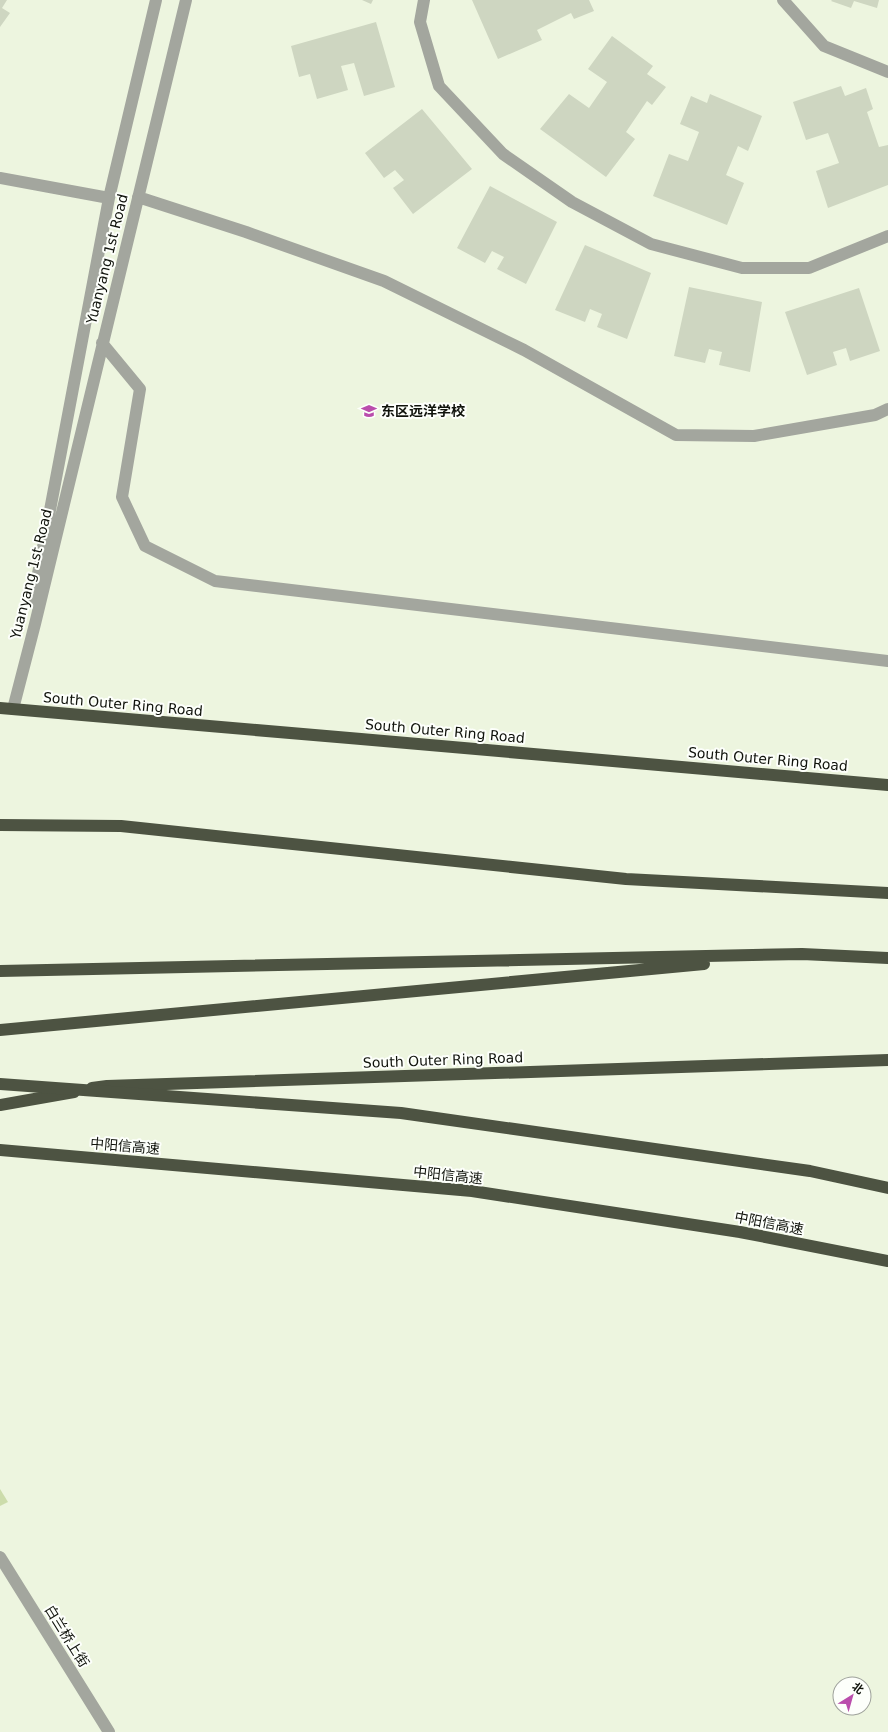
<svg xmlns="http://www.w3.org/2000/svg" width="888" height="1732" viewBox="0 0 888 1732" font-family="'DejaVu Sans','Noto Sans SC',sans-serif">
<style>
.green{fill:#ccdcab}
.building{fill:#ced6c1}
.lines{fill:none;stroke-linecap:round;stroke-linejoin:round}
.minor{stroke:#a3a69e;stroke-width:12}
.highway{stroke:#4d5342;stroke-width:12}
.highway-bridge{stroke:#4d5342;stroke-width:12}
.labels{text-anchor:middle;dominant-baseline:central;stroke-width:4;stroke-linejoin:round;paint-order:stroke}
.street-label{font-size:14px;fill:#10130c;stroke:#fdfffb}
.poi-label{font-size:14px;font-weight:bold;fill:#10130c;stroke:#fdfffb;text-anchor:start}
</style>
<rect width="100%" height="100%" fill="#edf5df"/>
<path class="green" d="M0,1489L8,1502L0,1506Z"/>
<path class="building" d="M0,0H7L2,8L10,13L0,27Z
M362,0H373L371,4Z
M472,0H589L594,11L574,19L571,13L537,30L542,40L498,59Z
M832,0H879L877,8L854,1L851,8L831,1Z
M376,22L395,87L364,96L354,63L341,66L348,90L317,99L310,74L299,77L291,46Z
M612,36L653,66L647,74L666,87L652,105L647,101L626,132L635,139L606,177L540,129L569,94L589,108L607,82L588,69Z
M841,86L845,96L866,88L873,109L867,112L879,147L888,145V185L828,208L816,171L839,163L828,133L806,140L793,102Z
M710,94L762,116L748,151L738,146L726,175L744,183L727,225L653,196L669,154L688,161L699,132L680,124L691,96L707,103Z
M422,109L472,169L413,214L393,188L404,180L395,170L384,178L365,153Z
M490,186L557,222L526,284L497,269L504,257L492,251L485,263L457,248Z
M585,245L651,273L627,339L597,327L602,314L590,309L585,322L555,310Z
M689,287L762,302L750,372L719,365L722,352L709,349L705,363L674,356Z
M859,288L880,351L850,361L846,348L833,352L837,365L807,375L785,312Z"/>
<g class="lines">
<path class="minor" d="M424,0L420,22L439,86L503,154L572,202L651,244L742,268H809L888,236
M783,0L824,46L888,72
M0,178L109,198
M138,197L246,232L384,281L524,350L676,435L754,436L875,415L888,409
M102,343L140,389L122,497L145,546L215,581L888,661
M33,600L109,198L156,0
M13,709L35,624L186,0
M0,1557L109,1732"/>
<path class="highway" d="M0,708C296,734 592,758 888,785
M0,825L121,826L626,879L888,893
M0,971L802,954L888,958
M0,1030L704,964
M92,1088L107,1086L888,1060
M0,1105L74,1092
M0,1150L472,1191L740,1232L888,1261"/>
<path class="highway-bridge" d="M0,1084L401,1113L810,1171L888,1188"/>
</g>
<defs>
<g id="school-bare" transform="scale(1.2)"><path d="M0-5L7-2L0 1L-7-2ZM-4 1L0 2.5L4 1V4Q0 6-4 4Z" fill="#ba4dac" stroke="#fdfffb" stroke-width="2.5" paint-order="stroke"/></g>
</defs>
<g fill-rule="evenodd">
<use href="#school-bare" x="369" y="411"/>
</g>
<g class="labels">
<g class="street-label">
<text transform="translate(107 259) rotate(-76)">Yuanyang 1st Road</text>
<text transform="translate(31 574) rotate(-76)">Yuanyang 1st Road</text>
<text transform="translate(123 704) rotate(5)">South Outer Ring Road</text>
<text transform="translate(445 731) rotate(5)">South Outer Ring Road</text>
<text transform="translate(768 759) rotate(5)">South Outer Ring Road</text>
<text transform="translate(443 1060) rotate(-2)">South Outer Ring Road</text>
<text transform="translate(125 1146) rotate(5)">中阳信高速</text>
<text transform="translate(448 1175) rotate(6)">中阳信高速</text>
<text transform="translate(769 1223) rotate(11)">中阳信高速</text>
<text transform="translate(67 1636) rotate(58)">白兰桥上街</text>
</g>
<g class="poi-label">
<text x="381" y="411">东区远洋学校</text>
</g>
</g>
<g transform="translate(852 1696) rotate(37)"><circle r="19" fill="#fdfffb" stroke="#9ea19b"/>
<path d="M0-3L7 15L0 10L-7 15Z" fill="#ba4dac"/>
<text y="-6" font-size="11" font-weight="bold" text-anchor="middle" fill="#10130c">北</text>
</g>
</svg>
